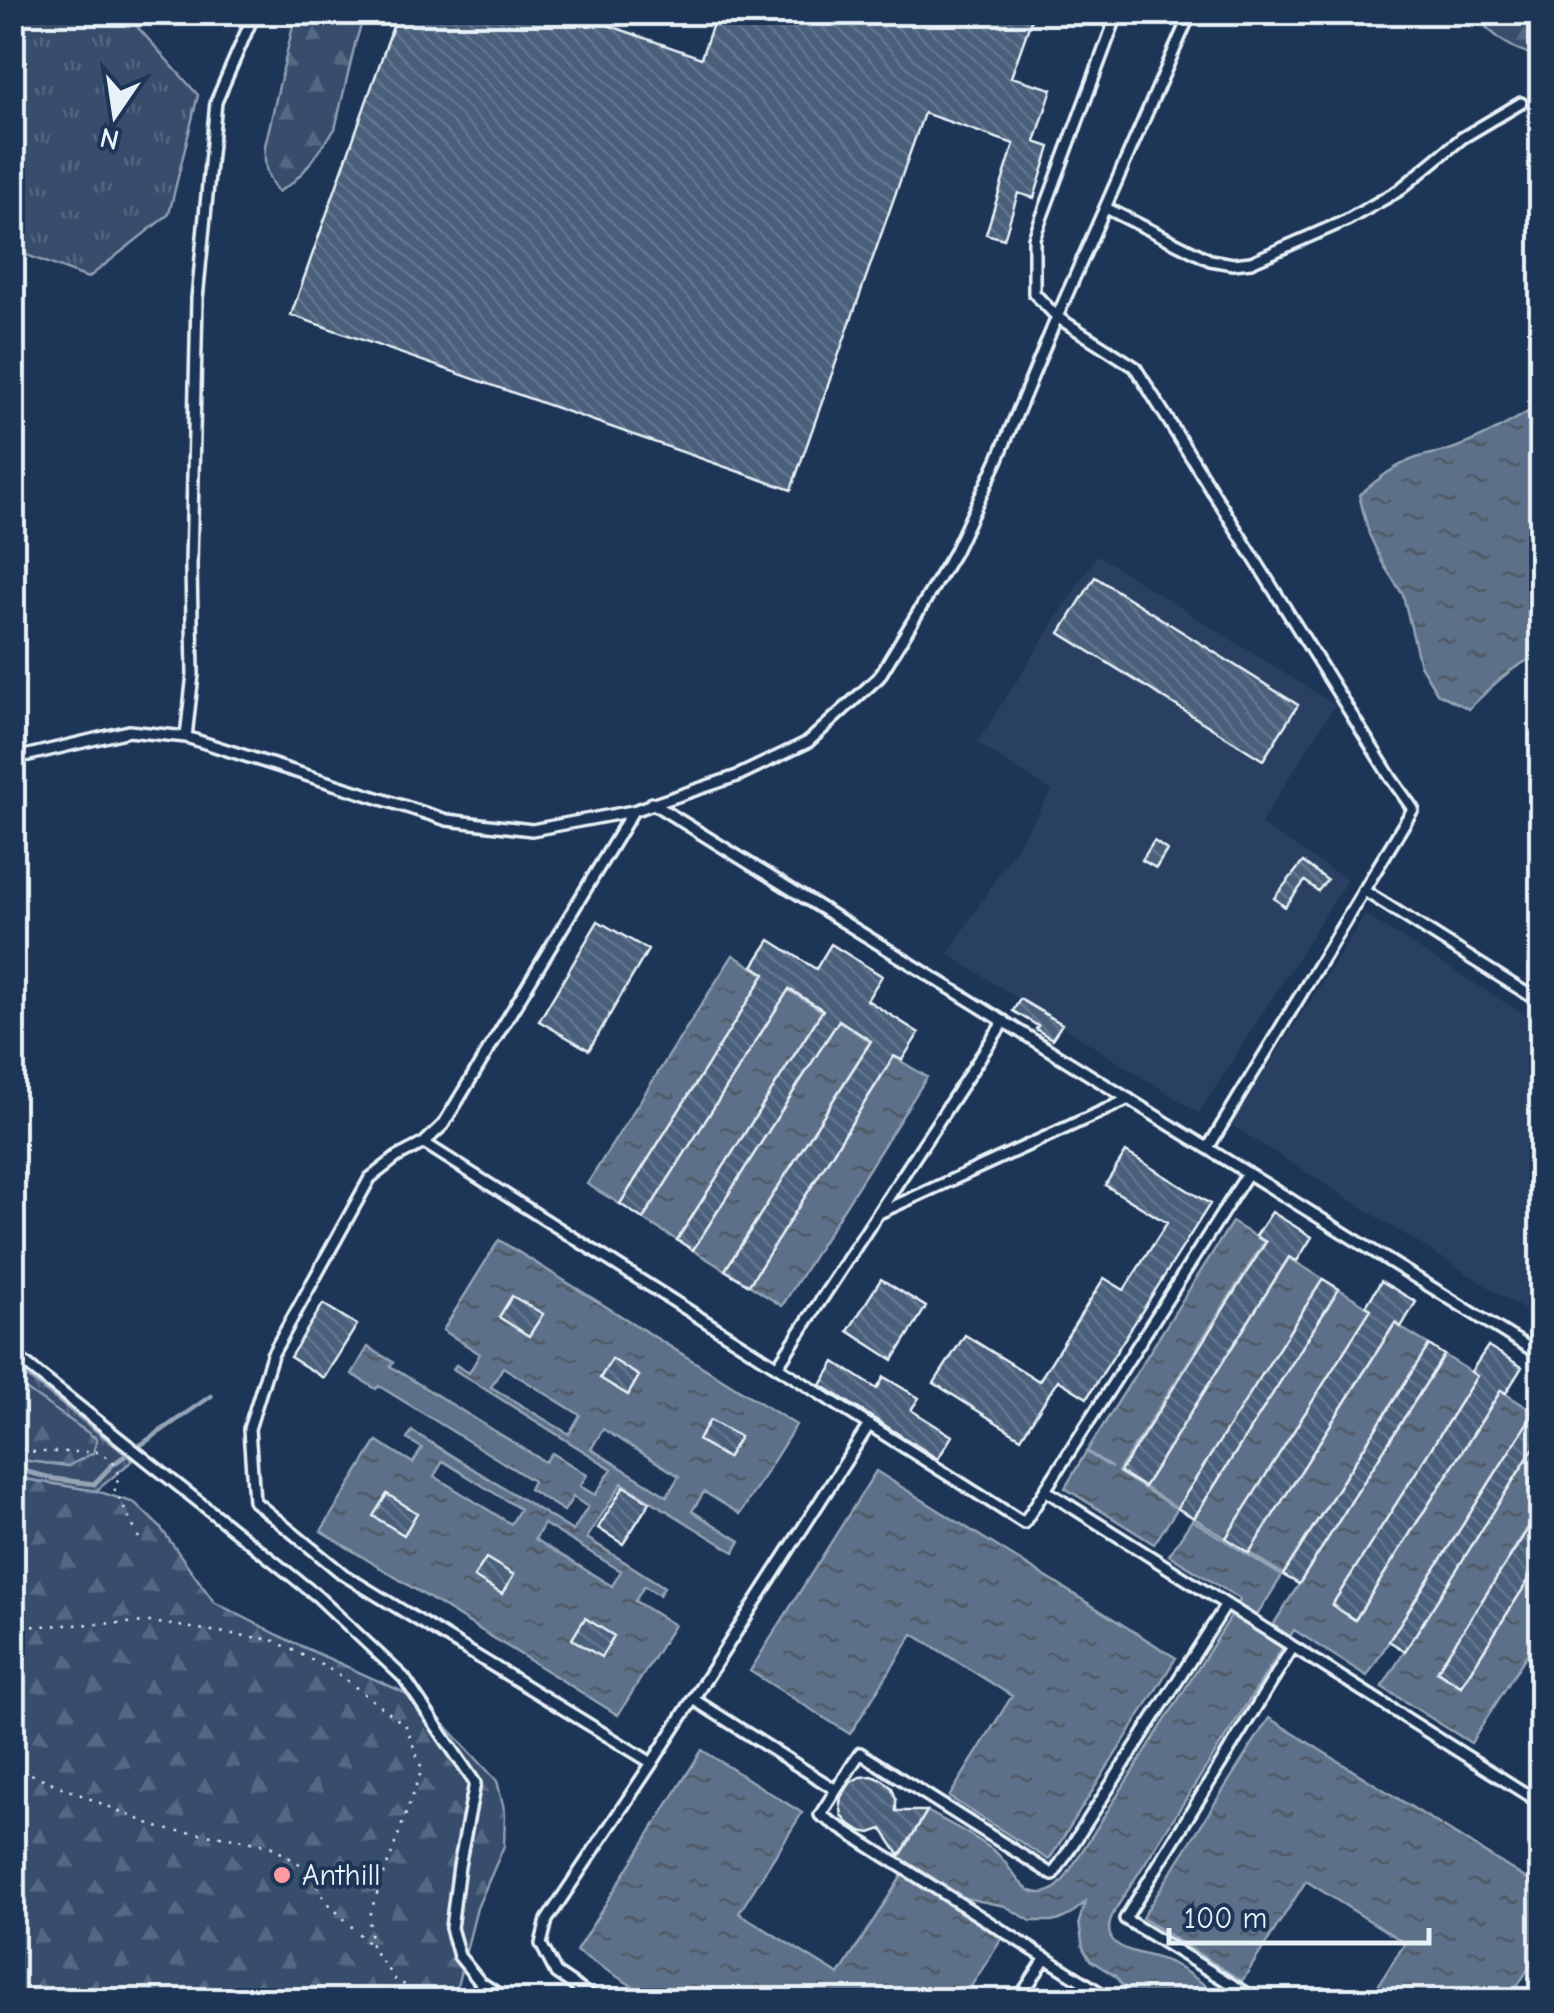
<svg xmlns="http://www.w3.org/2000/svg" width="1554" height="2013" viewBox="0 0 1554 2013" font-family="'Comic Neue',sans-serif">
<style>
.built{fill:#2a4162}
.grass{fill:url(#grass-tufts);stroke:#909fb2;stroke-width:2.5}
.forest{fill:url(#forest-firs);stroke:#909fb2;stroke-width:2.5}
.water{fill:url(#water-ripples);stroke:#95a4b5;stroke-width:2.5;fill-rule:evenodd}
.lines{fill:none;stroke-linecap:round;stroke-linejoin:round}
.stream{stroke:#95a4b5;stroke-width:5}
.building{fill:url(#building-back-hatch);stroke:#e8f1f8;stroke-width:2.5}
.service-casing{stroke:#e8f1f8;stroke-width:16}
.path{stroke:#e8f1f8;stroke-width:2.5;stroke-dasharray:2.5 8;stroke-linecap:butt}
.service{stroke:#1d3557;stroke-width:9}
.poi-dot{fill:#ff9aa2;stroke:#1d3557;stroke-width:4}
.labels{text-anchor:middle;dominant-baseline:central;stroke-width:8;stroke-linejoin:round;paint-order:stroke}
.poi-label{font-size:30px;fill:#e8f1f8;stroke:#1d3557;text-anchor:start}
</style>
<defs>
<pattern id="grass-tufts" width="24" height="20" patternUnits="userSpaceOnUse" patternTransform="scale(2.5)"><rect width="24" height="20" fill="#374d6c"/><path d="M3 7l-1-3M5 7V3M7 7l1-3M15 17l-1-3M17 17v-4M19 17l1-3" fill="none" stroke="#546782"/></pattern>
<pattern id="forest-firs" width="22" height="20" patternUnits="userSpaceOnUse" patternTransform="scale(2.5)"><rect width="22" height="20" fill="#374d6c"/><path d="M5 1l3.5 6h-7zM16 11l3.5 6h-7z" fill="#546782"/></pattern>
<pattern id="water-ripples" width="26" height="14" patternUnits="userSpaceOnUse" patternTransform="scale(2.5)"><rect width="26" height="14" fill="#5d7089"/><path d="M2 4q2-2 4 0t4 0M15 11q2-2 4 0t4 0" fill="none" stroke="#505a66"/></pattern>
<pattern id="building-back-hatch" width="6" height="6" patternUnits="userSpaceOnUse" patternTransform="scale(2.5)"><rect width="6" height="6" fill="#495e7a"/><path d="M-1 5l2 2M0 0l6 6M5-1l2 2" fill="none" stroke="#63768e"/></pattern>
</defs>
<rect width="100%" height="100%" fill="#1d3557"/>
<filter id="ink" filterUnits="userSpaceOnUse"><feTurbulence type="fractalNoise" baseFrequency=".01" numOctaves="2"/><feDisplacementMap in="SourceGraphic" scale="20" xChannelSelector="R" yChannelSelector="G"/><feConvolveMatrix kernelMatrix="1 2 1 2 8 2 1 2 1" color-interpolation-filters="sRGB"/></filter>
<g filter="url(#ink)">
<path class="built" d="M1097,555L1335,705L1260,824L1347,880L1199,1113L948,954L1052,791L977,743Z
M1365,915L1541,1025V1320L1231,1125Z"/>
<path class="grass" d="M13,12L125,13L198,95L169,214L88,278L13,250Z
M12,1365L133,1460L96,1491L13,1477V1459L68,1466L25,1388L13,1389Z"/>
<path class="forest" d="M296,13H365L355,44L335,129L304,171L292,183L278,192C266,177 264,165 265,146Z
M1471,13H1541V57C1505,48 1497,37 1471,13Z
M24,1388L97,1439L93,1453L68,1466L13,1459V1389Z
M12,1477L96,1491L135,1503L160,1527L214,1602L290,1641L423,1701L497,1781L505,1813L504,1846L477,1908L454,1998L455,2000H13Z"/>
<path class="water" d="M1541,404V655C1511,665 1491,687 1469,709L1437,693L1420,665L1403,595L1383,564L1369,534L1359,495C1378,479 1395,465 1419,457C1429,454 1439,453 1449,450C1482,439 1512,422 1541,404Z
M733,955L765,975L620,1204L587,1184Z
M788,990L822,1011L677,1240L643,1219Z
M838,1021L870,1042L725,1270L693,1250Z
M894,1057L927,1077L782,1306L749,1285Z
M1232,1222L1264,1242L1118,1472L1177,1509L1154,1544L1065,1488L1086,1452L1112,1468L1087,1451Z
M499,1240L796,1425L740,1514L704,1492L692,1511L740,1541L734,1552L622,1483L587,1538L664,1587L659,1595L644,1586L635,1601L674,1625L618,1715L321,1531L377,1441L413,1463L422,1448L407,1439L412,1431L573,1531L588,1507L573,1497L564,1511L529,1489L533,1481L379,1386L376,1389L352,1374L368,1347L393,1362L390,1366L401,1373L545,1462L552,1453L587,1475L580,1486L595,1495L612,1469L453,1369L456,1365L469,1373L480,1354L443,1330ZM503,1367L580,1415L569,1434L491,1387ZM603,1429L679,1476L667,1496L591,1449ZM443,1461L520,1509L511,1524L434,1476ZM544,1524L621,1571L612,1586L535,1539Z
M1289,1258L1323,1279L1177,1508L1144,1487Z
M1339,1289L1371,1309L1226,1538L1194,1518Z
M1395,1324L1429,1345L1283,1574L1249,1553Z
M1444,1355L1477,1376L1332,1605L1356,1619L1501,1391L1534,1412L1367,1676L1294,1630L1290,1636L1273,1625Z
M1541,1435V1506L1437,1672L1461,1687L1541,1559V1632L1471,1743L1382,1687Z
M876,1471L1176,1658L1049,1860L949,1797L1012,1696L913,1634L850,1734L750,1671Z
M1192,1520L1282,1576L1256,1617L1238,1605L1240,1599L1169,1555Z
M1232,1615L1283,1647L1115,1910C1090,1956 1150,1950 1173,1964C1192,1975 1209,1988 1227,2000H1133L1115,1976L1090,1960L1083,1948L1079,1922L1085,1902L1070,1915L1057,1921H1031L1005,1906L965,1898L900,1857L927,1811C949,1824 974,1835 994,1851C1008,1861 1015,1883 1031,1891C1045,1897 1057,1889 1065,1878Z
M1269,1718L1541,1888V1948L1509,2000H1369L1405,1943L1306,1881L1242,1981L1142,1918Z
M702,1750L802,1813L739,1913L839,1975L903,1874L1003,1937L962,2000H655L576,1951Z"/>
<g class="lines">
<path class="stream" d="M12,1468L55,1479L94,1484L112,1465L211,1396"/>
</g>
<path class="building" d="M398,12H571L701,58L717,12H1034L1011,77L1052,89L1035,142L1050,147L1034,198L1018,193L1004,239L986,234L1014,144L924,113L791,490L291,315Z
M1095,577L1298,705L1263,760L1060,633Z
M1154,841L1167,850L1156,868L1142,860Z
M1303,862L1327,880L1318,891L1305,881L1285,907L1274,898Z
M598,921L648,950L589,1050L539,1021Z
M770,940L816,969L831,944L882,976L867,1000L919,1033L902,1060L894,1056L749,1285L725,1270L871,1041L839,1020L693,1250L677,1240L823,1010L789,989L643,1219L620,1204L765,974L753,966Z
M1020,999L1062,1024L1052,1039L1036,1029L1038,1026L1013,1011Z
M1126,1152L1210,1204L1087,1398L1058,1380L1021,1438L934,1383L965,1335L1039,1381L1104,1278L1124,1290L1167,1223L1105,1185Z
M1272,1212L1312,1237L1297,1261L1289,1257L1144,1487L1120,1472L1266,1242L1256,1236Z
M881,1279L926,1307L893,1360L848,1331Z
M1323,1279L1339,1289L1194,1518L1177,1508Z
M1381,1281L1416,1302L1401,1327L1395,1323L1249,1553L1226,1538L1371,1309L1366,1306Z
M512,1296L543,1314L529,1336L499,1317Z
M323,1304L357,1325L324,1378L290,1357Z
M1429,1345L1444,1355L1299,1584L1283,1575Z
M1488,1346L1522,1367L1506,1393L1501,1390L1355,1620L1332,1605L1477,1376L1471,1372Z
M612,1359L639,1376L628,1395L600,1378Z
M835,1362L877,1389L884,1377L919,1398L911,1410L952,1436L938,1459L821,1385Z
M1542,1400V1435L1405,1651L1389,1641Z
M710,1420L740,1437L727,1458L698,1440Z
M624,1486L650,1502L623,1544L598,1528Z
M387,1494L417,1513L404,1535L373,1516Z
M1542,1507V1559L1461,1686L1437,1671Z
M486,1558L514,1575L502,1594L474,1577Z
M585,1618L614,1636L601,1657L572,1639Z
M872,1776L883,1780L892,1788L896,1799V1811H927L900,1856L882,1829L871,1833L861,1831L847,1822L842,1815L840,1804L841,1797L851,1782L860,1777Z"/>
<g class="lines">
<g class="service-casing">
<path id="service" d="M1118,12L1034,238V293L1057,317L1135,367L1391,778L1413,809L1208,1148
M1106,208L1210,260L1233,264L1251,262L1347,220L1398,191L1462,138L1521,103
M186,737L193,674L191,565L197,299L216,102L255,12
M12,759L129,731L186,737L447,820L532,830L633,811L737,776L808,742L879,677L954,553L998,459L1057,317L1191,12
M652,803L1542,1356
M633,811L443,1125L424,1143L397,1157L370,1178L272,1355L249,1429L254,1501L344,1575L652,1763
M1363,890L1542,1003
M424,1143L1024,1523L1248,1173
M877,1214L1129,1099
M12,1353L317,1596L404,1678L475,1783L459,1866L451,1928L459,1956L480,1982L507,2000
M777,1367L1004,1021
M1045,1490L1542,1804
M693,1699L836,1790L820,1815L1112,2000
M836,1790L860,1753L1053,1875L1226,1605
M596,2000L556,1973L541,1944L547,1920L652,1763L869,1425
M1018,2000L1046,1958
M1257,2000L1125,1919L1293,1647"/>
</g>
<path class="path" d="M12,1447L34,1452H100L115,1464L120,1479L113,1486L141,1542
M12,1627L151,1622L273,1640L337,1673L406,1726L422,1769L369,1916L371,1946L395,1980L435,2000
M12,1766L162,1829L229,1837L270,1846L308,1869L325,1900L370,1945"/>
<use href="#service" class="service"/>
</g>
</g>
<circle class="poi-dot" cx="282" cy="1875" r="10"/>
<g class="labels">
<g class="poi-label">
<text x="302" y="1875">Anthill</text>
</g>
</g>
<rect width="1554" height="2013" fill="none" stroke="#1d3557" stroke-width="50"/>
<rect x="25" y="25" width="1504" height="1963" fill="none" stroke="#e8f1f8" stroke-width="4" filter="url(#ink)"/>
<g transform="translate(115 115) rotate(193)" stroke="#1d3557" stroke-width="8" paint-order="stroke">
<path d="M0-8L18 38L0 25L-18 38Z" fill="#e8f1f8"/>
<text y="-15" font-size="28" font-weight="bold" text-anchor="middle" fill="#e8f1f8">N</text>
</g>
<path d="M1169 1928v15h260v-15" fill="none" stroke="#e8f1f8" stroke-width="5"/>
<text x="1184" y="1928" font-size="30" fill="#e8f1f8" stroke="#1d3557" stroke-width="8" paint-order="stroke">100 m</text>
</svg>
